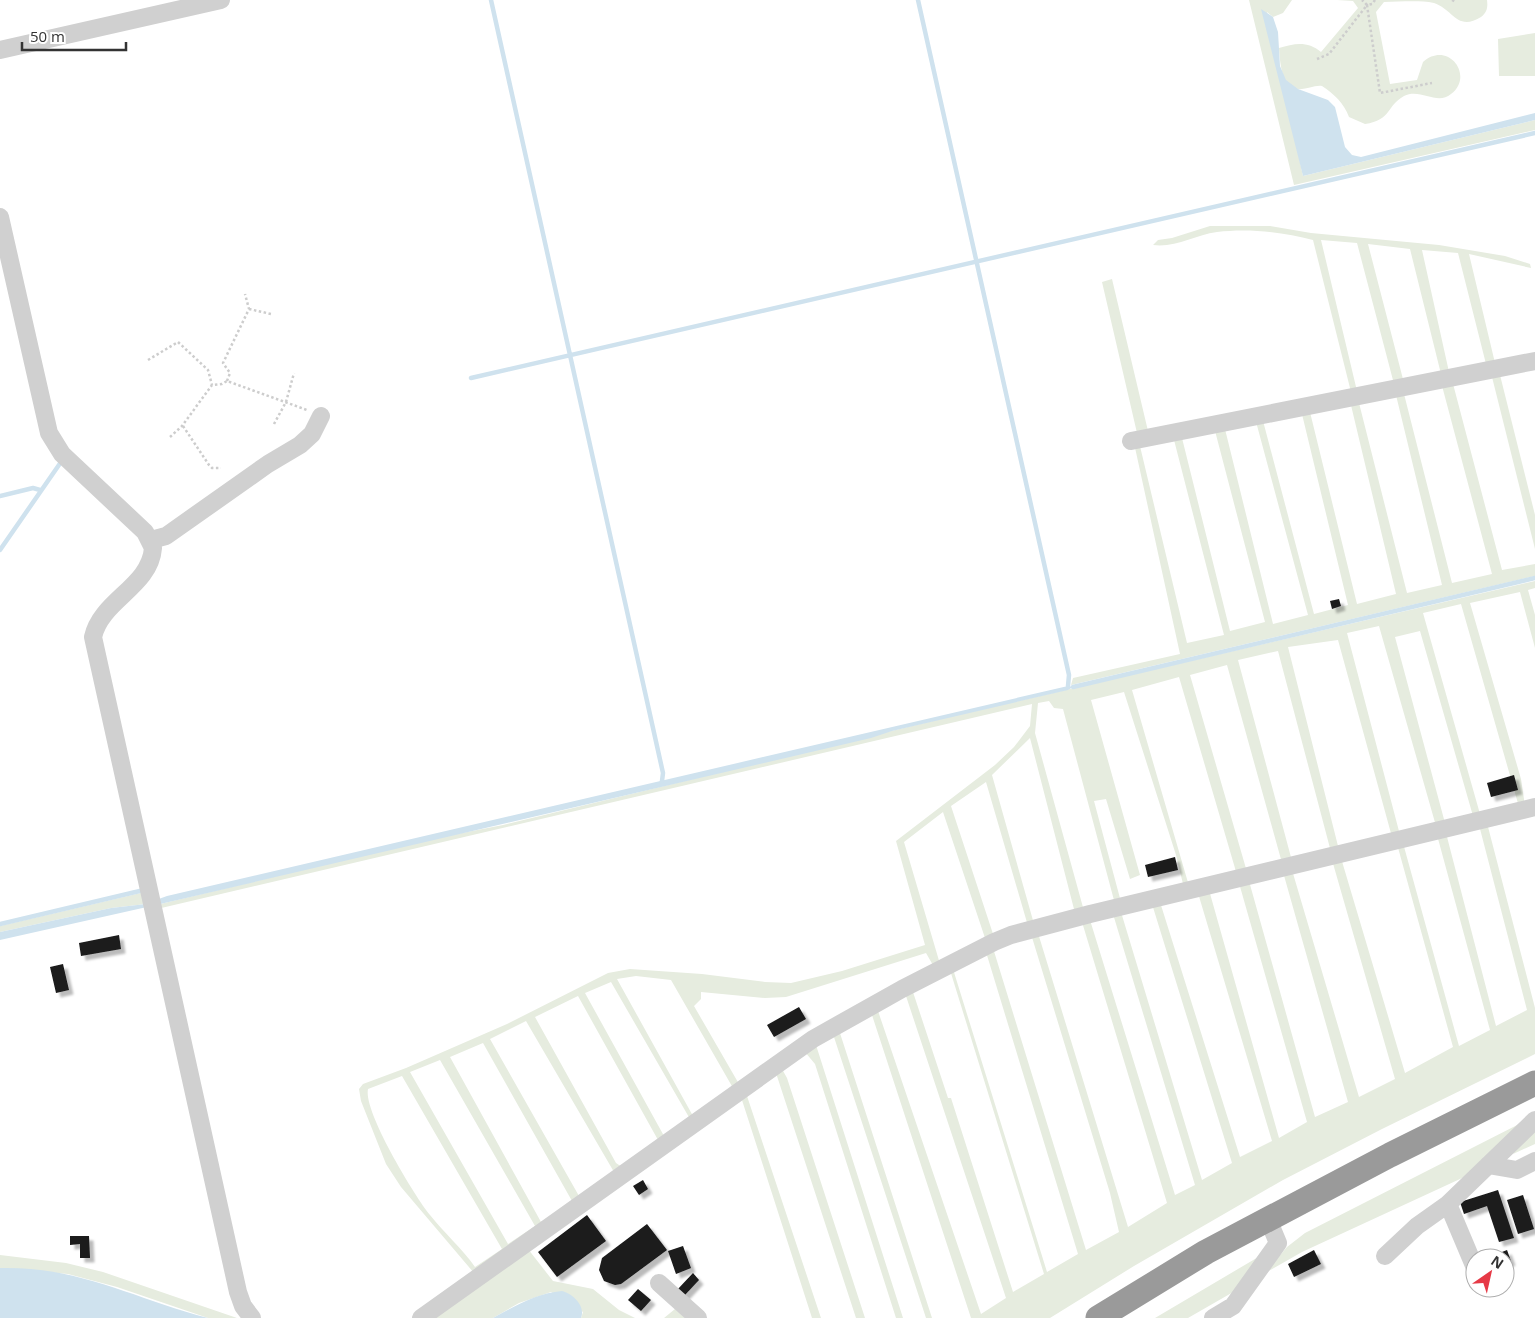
<svg xmlns="http://www.w3.org/2000/svg" width="1535" height="1318" viewBox="0 0 1535 1318" font-family="'Open Sans',sans-serif">
<style>
.green{fill:#e6ecdf;fill-rule:evenodd}
.water{fill:#cfe2ee}
.lines{fill:none;stroke-linecap:round;stroke-linejoin:round}
.stream{stroke:#cfe2ee;stroke-width:4.5}
.building{fill:#1a1a1a;filter:url(#shadow)}
.path{stroke:#cdcdcd;stroke-width:2.5;stroke-dasharray:2.5 2.5;stroke-linecap:butt}
.minor{stroke:#d0d0d0;stroke-width:18}
.highway{stroke:#9a9a9a;stroke-width:25}
</style>
<defs>
<filter id="shadow"><feDropShadow dx="4.5" dy="4.5" stdDeviation="1" flood-color="#0004"/></filter>
</defs>
<rect width="100%" height="100%" fill="#fff"/>
<path class="green" d="M1249,0H1292L1283,13L1273,17L1267,12L1303,176L1535,120V130L1294,185Z
M1337,0H1487C1488,7 1487,13 1481,17C1457,32 1453,9 1434,3C1418,0 1400,2 1384,2L1376,12L1390,84L1417,80L1423,62C1448,40 1475,76 1451,94C1437,106 1421,88 1404,96C1386,106 1392,120 1365,124L1349,117C1344,103 1334,94 1322,86C1314,85 1306,90 1298,89C1281,88 1280,61 1279,48C1295,43 1308,41 1321,52L1358,8L1353,1Z
M1535,33V76H1499L1498,39Z
M1210,226H1270L1311,233L1439,245L1505,256L1530,264L1531,268L1469,254L1495,363L1486,364L1458,253L1422,250L1449,372L1441,374L1410,249L1368,244L1404,383L1394,384L1357,243L1321,240L1357,391L1351,392L1313,240C1283,232 1248,228 1217,232C1195,235 1175,248 1153,245L1158,240L1172,238Z
M1112,279L1148,431L1137,433L1102,282Z
M1499,371L1535,515V549L1491,373Z
M1452,380L1502,570L1535,564V576L1071,685L1073,678L1180,654L1134,443L1139,442L1187,643L1224,635L1173,436L1181,434L1230,631L1265,622L1214,427L1224,425L1273,624L1308,615L1255,418L1262,417L1314,614L1348,605L1301,410L1309,408L1357,604L1396,594L1350,401L1358,399L1407,593L1442,585L1395,391L1403,390L1452,583L1492,574L1441,382Z
M1535,581V588L1528,590L1535,615V648L1520,592L1470,603L1521,779L1525,806L1519,807L1461,604L1423,613L1480,814L1473,816L1420,631L1395,637L1445,823L1436,826L1379,626L1347,633L1400,835L1392,837L1338,640L1288,647L1339,850L1331,852L1278,651L1238,660L1292,861L1282,863L1227,665L1190,675L1247,872L1237,875L1179,677L1132,690L1189,886L1184,888L1176,855L1124,692L1091,700L1140,875L1130,879L1106,799L1094,801L1121,902L1115,904L1063,709L1054,708L1049,701L1038,703L1035,733L1084,911L1075,913L1030,738L992,775L1034,924L1028,926L986,782L951,806L994,937L986,941L943,812L904,842L940,964L934,967L926,953L786,997L765,998L701,992V999L694,1006L739,1084L474,1273L401,1187L386,1164L361,1101L359,1089L363,1084L406,1068L507,1024L608,973L630,969L702,974L765,982L791,983L842,971L925,945L896,841L995,765L1014,747L1030,726L1032,704L157,909L156,905L426,840L503,825L949,717ZM636,976L671,980L733,1088L693,1116L617,979ZM611,982L690,1119L664,1136L585,993ZM578,996L658,1140L622,1167L616,1163L535,1017ZM526,1021L614,1172L579,1196L490,1039ZM483,1043L572,1201L541,1222L450,1057ZM440,1060L535,1226L508,1244L410,1072ZM402,1076L502,1249L475,1267C462,1248 444,1233 430,1215C414,1195 363,1111 368,1089Z
M1487,823L1535,1008V1054L1382,1129L1283,1180L1134,1266L1050,1318H971L871,1012L877,1008L981,1314L1006,1298L905,993L912,989L948,1098H951L1013,1292L1044,1274L950,970L953,969L1047,1272L1078,1254L986,952L993,948L1086,1250L1119,1232L1110,1193L1031,934L1038,933L1128,1227L1167,1203L1082,922L1090,920L1175,1195L1195,1185L1113,914L1121,912L1202,1180L1232,1163L1152,904L1160,902L1240,1157L1272,1141L1198,893L1209,890L1279,1138L1307,1122L1239,883L1249,881L1315,1117L1348,1102L1283,872L1292,870L1359,1097L1395,1079L1332,860L1341,858L1405,1073L1453,1047L1397,844L1403,843L1459,1046L1490,1030L1437,835L1446,833L1496,1026L1527,1010L1479,825Z
M145,892L146,904L111,908L0,932V926Z
M839,1030L932,1318H926L833,1034Z
M816,1045L903,1318H896L815,1064L805,1052Z
M782,1069L787,1078L865,1318H856L776,1073Z
M746,1093L821,1318H812L741,1097Z
M1527,1120L1473,1173L1302,1252L1265,1273L1287,1247L1305,1233Z
M1535,1130V1144L1513,1154L1523,1138Z
M528,1249L553,1281L593,1289L619,1310L635,1318H581L583,1312L551,1292L519,1303L493,1318H432Z
M0,1255L66,1263L103,1272L237,1318H208L117,1287L68,1274L0,1268Z
M1260,1256L1235,1291L1188,1318H1155Z
M675,1309L685,1318H664Z"/>
<path class="water" d="M1261,9L1273,17L1278,32L1280,66L1286,80L1298,89L1328,100L1335,107L1345,147L1352,155L1361,157L1535,113V120L1303,176Z
M1068,686L1073,687L1068,690L892,731L871,738L156,905V900L167,896Z
M146,904L147,907L0,940V932L111,908Z
M0,1268C79,1266 135,1299 208,1318H0Z
M562,1291C573,1294 586,1306 581,1318H493C515,1306 537,1293 562,1291Z"/>
<g class="lines">
<path class="stream" d="M491,0L663,773L662,781
M918,0L1069,675L1068,686
M471,378L1535,133
M0,496L33,488L40,490
M0,550L61,462
M1073,687L1535,578
M0,924L144,890"/>
</g>
<path class="building" d="M1339,599L1341,606L1332,609L1330,601Z
M1514,775L1518,790L1491,797L1487,783Z
M1175,857L1178,870L1148,877L1145,865Z
M119,935L121,949L81,956L79,943Z
M63,964L69,990L56,993L50,967Z
M799,1007L806,1019L774,1037L767,1025Z
M643,1180L648,1189L639,1195L633,1186Z
M1498,1190L1514,1238L1499,1242L1487,1206L1464,1214L1460,1202Z
M1523,1195L1534,1229L1518,1234L1507,1200Z
M587,1215L606,1241L557,1277L538,1252Z
M647,1224L667,1250L621,1284L615,1285L604,1281L599,1270L602,1258Z
M70,1236H89L90,1258H80V1244L70,1245Z
M683,1246L691,1268L676,1274L668,1251Z
M1314,1250L1321,1264L1294,1277L1288,1264Z
M1507,1250L1511,1261L1505,1264V1258H1487Z
M693,1273L699,1280L684,1296L677,1290Z
M638,1289L651,1300L641,1311L628,1300Z"/>
<g class="lines">
<path class="path" d="M1375,0L1372,4L1367,5L1380,93L1432,83
M1452,0L1456,2
M1317,59L1329,54L1367,5L1362,0
M249,309L271,314
M148,360L178,342L208,370L212,385
M227,381L230,373L223,363L249,309L245,294
M274,424L286,402L294,373
M183,426L209,465L212,468H221
M170,437L182,426L212,385L222,384L227,381L307,410"/>
<path class="minor" d="M0,50L221,0
M0,217L49,433L62,454L145,532L153,548C150,587 101,600 93,637L238,1292L243,1306L252,1318
M1131,441L1535,361
M151,540L166,536L268,464L300,445L312,434L321,416
M1488,1165L1517,1170L1535,1161
M1448,1204L1475,1268
M1385,1256L1417,1226L1448,1204L1535,1120
M659,1283L698,1318
M421,1318L813,1039L902,989L994,942L1011,935L1090,914L1535,807
M1213,1318L1233,1306L1278,1243L1268,1219"/>
<path class="highway" d="M1098,1318L1206,1252L1390,1155L1535,1083"/>
</g>
<g transform="translate(1490 1273) rotate(34)"><circle r="24" fill="#ffffff" stroke="#adadad"/>
<path d="M0-4L9 19L0 12L-9 19Z" fill="#e63946"/>
<text y="-8" font-size="14" font-weight="bold" text-anchor="middle" fill="#333333">N</text>
</g>
<path d="M22 42v8h104v-8" fill="none" stroke="#333333" stroke-width="2.5"/>
<text x="30" y="42" font-size="15" fill="#333333" stroke="#ffffff" stroke-width="4" paint-order="stroke">50 m</text>
</svg>
